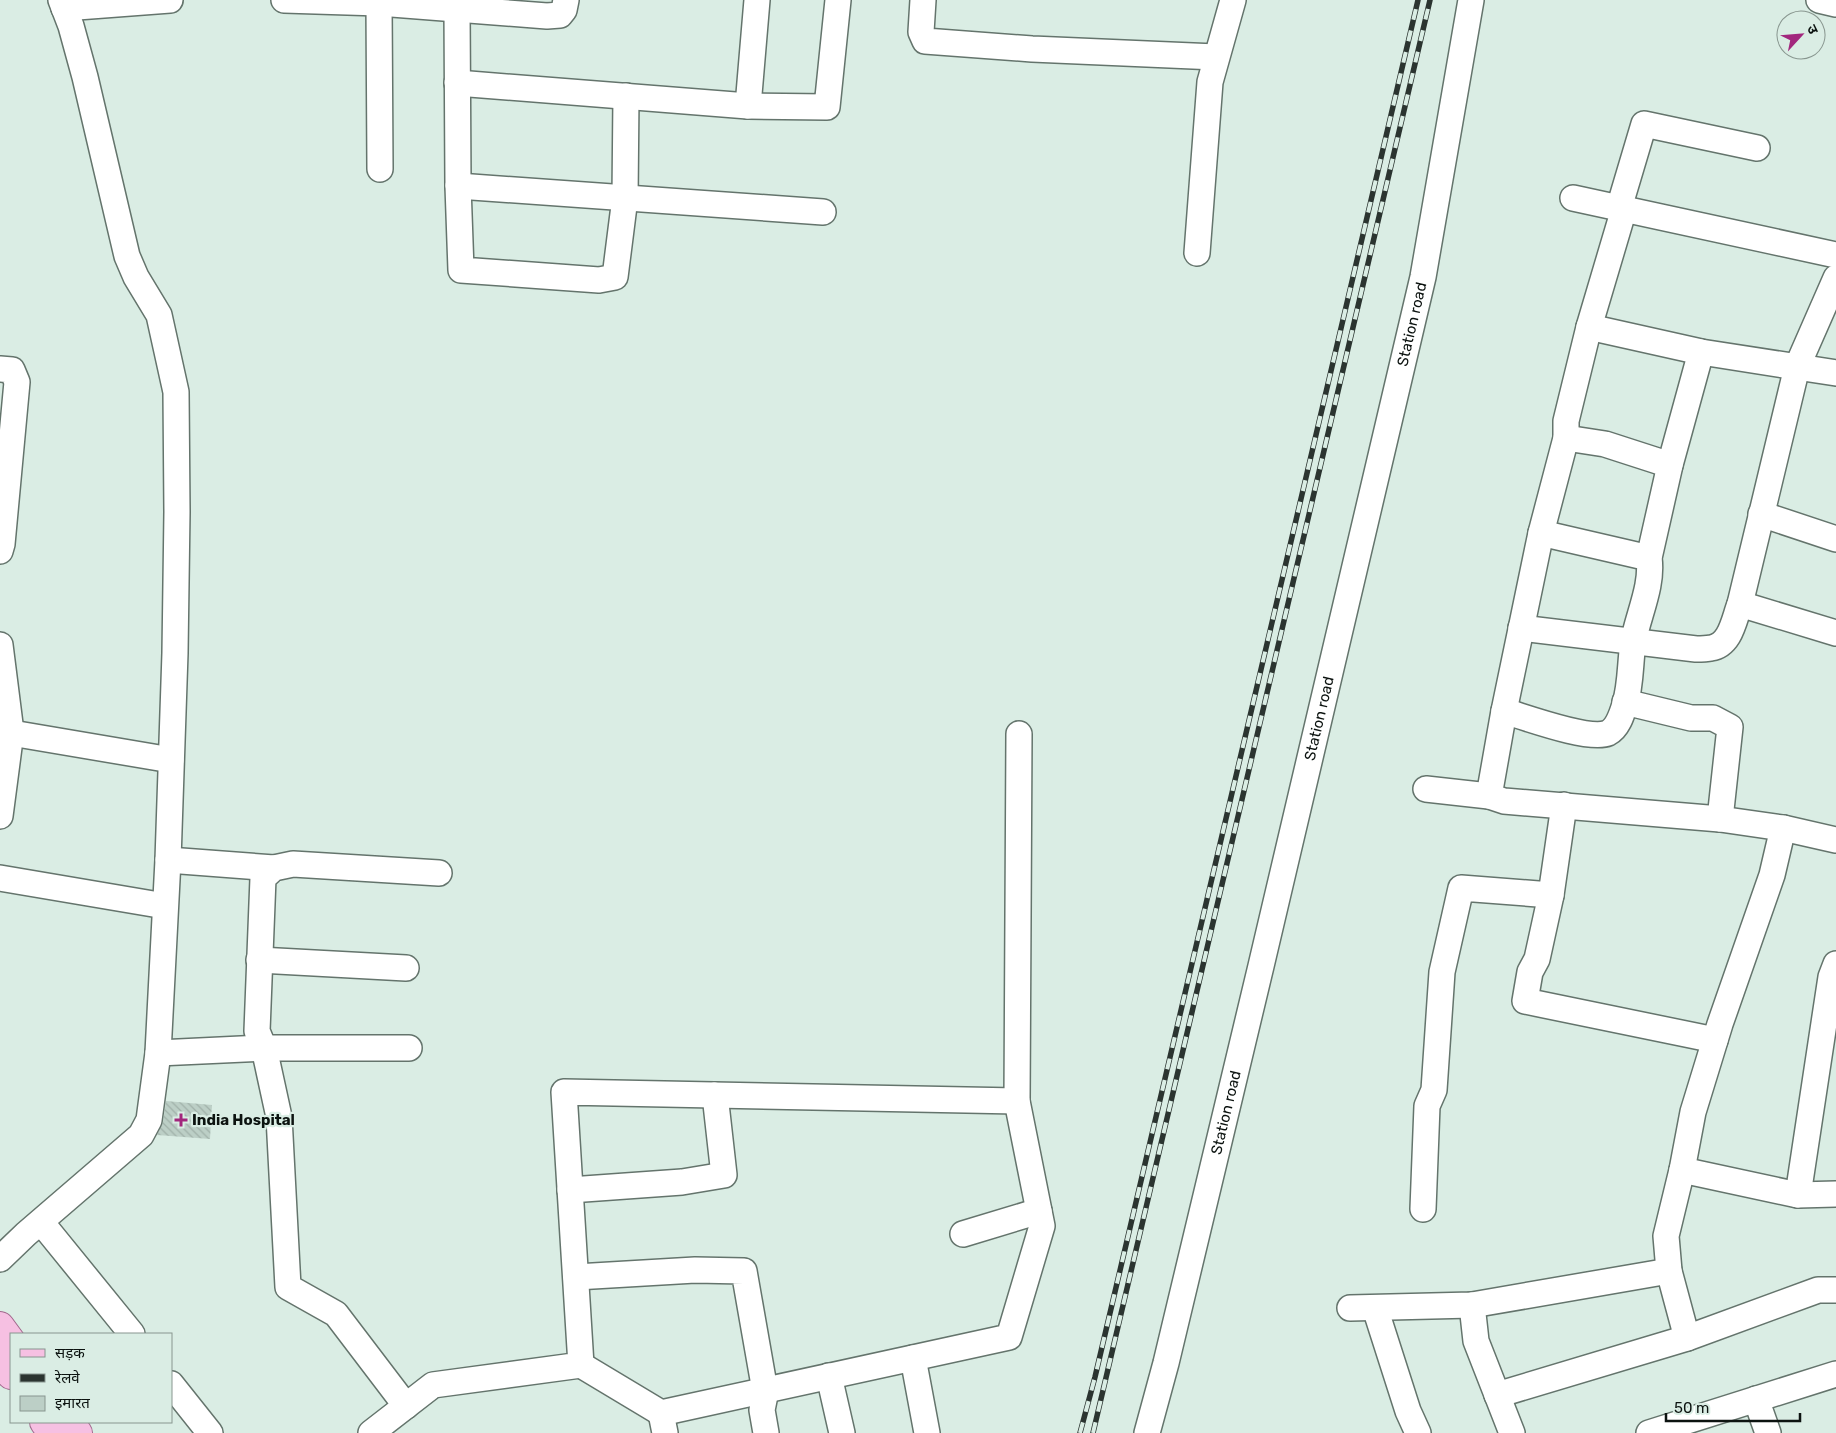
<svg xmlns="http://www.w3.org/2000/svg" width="1836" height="1433" viewBox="0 0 1836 1433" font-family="Rubik,'Noto Sans Devanagari',sans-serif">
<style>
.building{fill:url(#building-back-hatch)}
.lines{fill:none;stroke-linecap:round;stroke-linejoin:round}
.minor-casing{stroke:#64746c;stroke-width:28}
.major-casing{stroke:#a0688c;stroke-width:30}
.minor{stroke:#fff;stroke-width:25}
.major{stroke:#f6c0e2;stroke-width:28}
.rail-casing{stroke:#2b3430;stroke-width:5.5}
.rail{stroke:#daede4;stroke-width:4;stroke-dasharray:11;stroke-linecap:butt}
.poi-dot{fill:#a2277d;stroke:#daede4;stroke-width:2}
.labels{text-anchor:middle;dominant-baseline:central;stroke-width:4.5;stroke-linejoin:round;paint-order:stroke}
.street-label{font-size:15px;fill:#0c1310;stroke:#daede4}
.poi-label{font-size:15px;font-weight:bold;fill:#0c1310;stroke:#daede4;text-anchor:start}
</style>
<defs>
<pattern id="building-back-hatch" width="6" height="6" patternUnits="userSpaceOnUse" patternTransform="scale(1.25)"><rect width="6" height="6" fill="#bccfc6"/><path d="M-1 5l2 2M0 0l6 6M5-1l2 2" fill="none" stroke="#a0b1a9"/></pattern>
</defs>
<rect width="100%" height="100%" fill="#daede4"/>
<path class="building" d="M166,1101L212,1105L210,1139L157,1135L163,1122Z"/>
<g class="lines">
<g class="minor-casing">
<g id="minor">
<path d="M284,0L379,3L547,16L560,15L564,10L566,0"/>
<path d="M923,0L921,32L925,41L1032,49L1216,57"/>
<path d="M1819,0L1836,4"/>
<path d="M379,3L380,169"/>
<path d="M64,8L170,0"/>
<path d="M457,9L458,186L461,270L599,280L615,277L625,198L626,96"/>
<path d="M457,83L748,106L827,107L838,0"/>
<path d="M748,106L757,0"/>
<path d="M458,186L823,212"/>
<path d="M1573,198L1836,255"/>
<path d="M1619,208L1644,124L1757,148"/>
<path d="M1624,209L1589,327L1566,421V438L1541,533L1504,711L1489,796L1504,801L1720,819L1783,828L1836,840"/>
<path d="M1197,253L1210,82L1233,0"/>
<path d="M1589,327L1701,352L1836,373"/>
<path d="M0,369L12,370L17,382L2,544L0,551"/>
<path d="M1566,438L1605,444L1670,465"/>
<path d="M1761,514L1836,539"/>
<path d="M1541,533L1649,558"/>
<path d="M1740,604L1836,633"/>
<path d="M1521,628L1696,649C1701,649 1706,649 1711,648C1731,645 1734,619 1740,604L1797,367L1836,278"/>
<path d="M0,645L11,732L0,816"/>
<path d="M1625,702L1691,718H1713L1730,727L1720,819"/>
<path d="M1504,711C1525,717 1589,741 1608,733C1618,728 1622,714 1625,704C1631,685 1630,663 1633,643C1638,615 1653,586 1649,558L1670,465L1701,352"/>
<path d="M0,731L171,760"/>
<path d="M1426,789L1489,796"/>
<path d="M1564,805L1551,895L1537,959L1530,972L1525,1001L1715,1040"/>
<path d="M168,860L274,868"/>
<path d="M0,878L165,906"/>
<path d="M259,960L406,968"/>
<path d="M158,1053L264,1048H409"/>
<path d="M1682,1170L1798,1195L1836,1194"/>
<path d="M570,1190L682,1182L724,1175L715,1095"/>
<path d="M1798,1195L1831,977L1836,964"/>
<path d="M1423,1209L1427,1106L1434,1090L1442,972L1461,888L1551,895"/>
<path d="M41,1222L132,1334"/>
<path d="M963,1234L1039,1211"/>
<path d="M0,1259L26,1234L141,1135L149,1120L158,1053L168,860L175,653L177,512L176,392L159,315L136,277L127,256L85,77L71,26L61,0"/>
<path d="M576,1277L695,1270L744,1271L764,1385L766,1390L762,1410L766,1433"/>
<path d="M1472,1305L1476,1341L1512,1433"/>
<path d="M1350,1308L1472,1305L1669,1271"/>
<path d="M1375,1308L1408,1411L1418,1433"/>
<path d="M1687,1338L1669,1271L1666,1236L1682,1170L1693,1112L1720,1024L1772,875L1783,828"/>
<path d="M913,1358L927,1433"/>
<path d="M581,1365L661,1413L1009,1337L1042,1226L1017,1101L1019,734"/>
<path d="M829,1376L842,1433"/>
<path d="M171,1384L210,1433"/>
<path d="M1497,1395L1687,1338L1818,1290H1836"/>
<path d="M1756,1399L1768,1433"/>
<path d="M406,1406L336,1314L288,1287L279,1117L264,1048L257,1031L263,878L274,868L293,864L439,873"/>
<path d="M661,1413L665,1433"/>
<path d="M371,1433L433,1385L581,1365L564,1092L1017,1101"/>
<path id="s1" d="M1147,1433L1166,1363L1261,966L1423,277L1471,0"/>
<path d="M1649,1433L1836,1374"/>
</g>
</g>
<g class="major-casing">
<path id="major" d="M0,1326L11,1341
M0,1359L11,1375
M44,1422L52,1433
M70,1422L78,1433"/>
</g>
<use href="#minor" class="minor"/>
<use href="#major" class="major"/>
<g class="rail-casing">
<path id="rail" d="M1080,1433L1095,1377L1418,0
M1093,1433L1430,0"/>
</g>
<use href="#rail" class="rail"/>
</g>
<path class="poi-dot" d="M178.5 1112.5h5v5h5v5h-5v5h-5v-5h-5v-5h5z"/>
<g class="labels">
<g class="street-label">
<text stroke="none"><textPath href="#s1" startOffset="1140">Station road</textPath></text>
<text stroke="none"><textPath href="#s1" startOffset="735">Station road</textPath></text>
<text stroke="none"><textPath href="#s1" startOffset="330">Station road</textPath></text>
</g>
<g class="poi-label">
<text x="192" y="1120">India Hospital</text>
</g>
</g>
<rect x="10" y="1333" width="162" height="90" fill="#daede4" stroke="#88968f"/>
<rect x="20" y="1349" width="25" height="8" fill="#f6c0e2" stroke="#88968f"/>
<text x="55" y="1358" font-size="15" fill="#0c1310">सड़क</text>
<rect x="20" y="1374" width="25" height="8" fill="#2b3430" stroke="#88968f"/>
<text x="55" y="1383" font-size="15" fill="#0c1310">रेलवे</text>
<rect x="20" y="1396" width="25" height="15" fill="#bccfc6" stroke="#88968f"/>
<text x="55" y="1408" font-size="15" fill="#0c1310">इमारत</text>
<g transform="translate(1801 35) rotate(64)"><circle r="24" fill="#daede4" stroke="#88968f"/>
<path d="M0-4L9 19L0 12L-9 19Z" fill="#a2277d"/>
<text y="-8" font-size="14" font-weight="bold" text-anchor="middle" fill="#0c1310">उ</text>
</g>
<path d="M1666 1413v8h134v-8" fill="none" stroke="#0c1310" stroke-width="2.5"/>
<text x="1674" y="1413" font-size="15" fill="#0c1310" stroke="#daede4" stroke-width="4" paint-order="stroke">50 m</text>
</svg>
